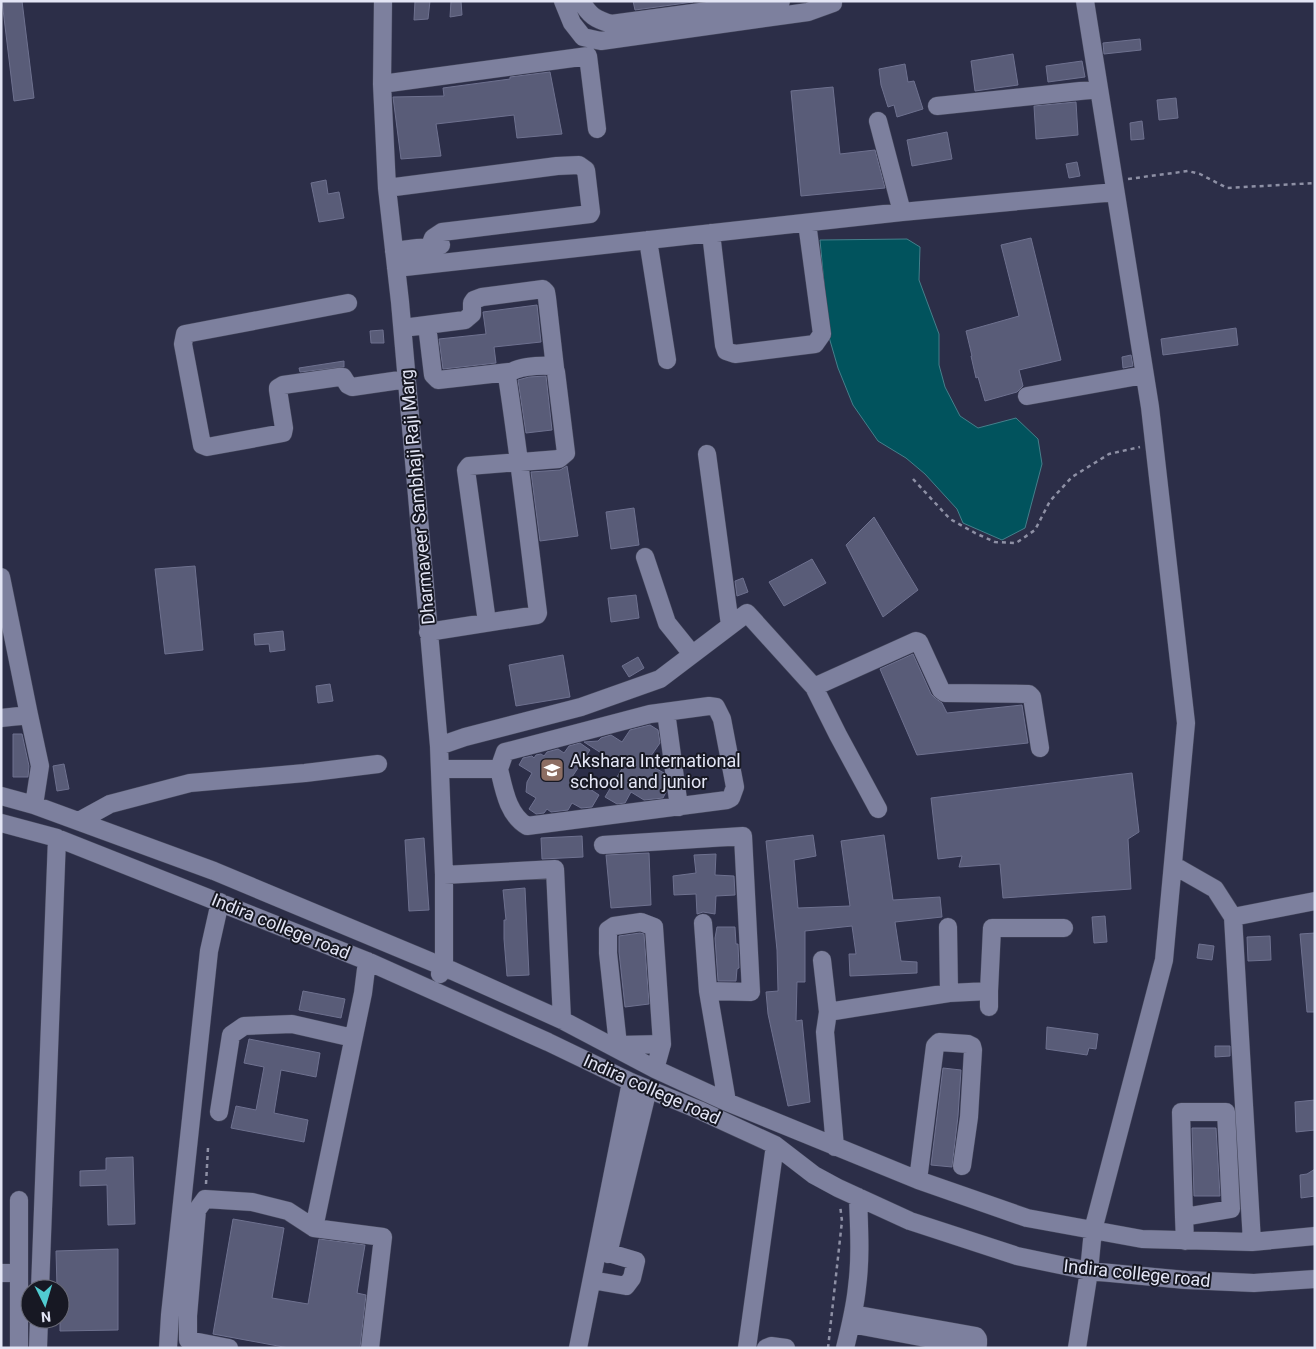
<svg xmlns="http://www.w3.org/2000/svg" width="1316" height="1349" viewBox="0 0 1316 1349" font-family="Roboto,sans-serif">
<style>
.water{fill:#01535d;stroke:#457f8b}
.building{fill:#595c78;stroke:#6e718f}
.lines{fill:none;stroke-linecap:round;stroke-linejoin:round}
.minor-casing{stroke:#46485d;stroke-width:19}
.path{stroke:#8e90a5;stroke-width:2.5;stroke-dasharray:4 4;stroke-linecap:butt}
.minor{stroke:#7d809e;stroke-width:18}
.labels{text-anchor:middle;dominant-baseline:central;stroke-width:4;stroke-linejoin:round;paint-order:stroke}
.street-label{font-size:18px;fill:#e3e5f5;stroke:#171823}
.poi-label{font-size:18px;fill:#e3e5f5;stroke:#171823;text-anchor:start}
</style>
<rect width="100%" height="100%" fill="#2c2e48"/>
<path class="water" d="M907,239L920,247L919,280L939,334V365L945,387L960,416L978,428L1016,418L1038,439L1042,464L1025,528L1002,540L963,523L957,509L925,474L906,458L878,441L853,405L838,368L829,337L820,240Z"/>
<path class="building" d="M2,1H22L34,98L14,101Z
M415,1H430L428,19L414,20Z
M451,1H461L462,15L450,17Z
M633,1H693V2L635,10Z
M1140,39L1141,50L1104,54L1103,43Z
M1013,54L1018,85L975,91L971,61Z
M1082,61L1085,77L1048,82L1046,66Z
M905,64L908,82L914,81L923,109L897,117L894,105L888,107L881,85L879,69Z
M550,72L562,134L517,138L514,115L436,124L441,156L401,159L393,97L444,96L443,88L510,79V77Z
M833,87L840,154L875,150L885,188L801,196L791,91Z
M1176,98L1178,118L1159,120L1157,100Z
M1076,102L1078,135L1036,139L1034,106Z
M1142,121L1144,139L1131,140L1130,123Z
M947,132L952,159L912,166L907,140Z
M1077,162L1080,176L1069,178L1066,164Z
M326,180L328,194L339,192L344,218L319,222L311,183Z
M1031,238L1061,360L1019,370L1023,386L1017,392L985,401L978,377L976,378L971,356H972L966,331L1019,316L1001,245Z
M537,305L541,342L494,347L496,363L443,369L439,339L486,334L483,312Z
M1236,328L1238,345L1163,355L1161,339Z
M383,330L384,343H371L370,331Z
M1131,355L1133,366L1123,368L1122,357Z
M344,361V367L300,372L299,368Z
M546,376L552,430L526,433L518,380L529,377Z
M567,466L578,536L540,541L531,472L560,470Z
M634,508L639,545L611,549L606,512Z
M874,517L918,590L883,617L846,545Z
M812,559L826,583L784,606L769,582Z
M195,566L203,650L165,654L155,569Z
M743,578L748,592L737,596L735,581Z
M636,595L639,618L611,622L608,598Z
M283,631L285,650L270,652L269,644L255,645L254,634Z
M913,654L931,694L935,698L942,703L947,713L1022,705L1028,743L917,755L880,669Z
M563,655L570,697L516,706L509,665Z
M638,657L644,668L629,677L622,666Z
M330,684L333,701L318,703L316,686Z
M650,725L658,730L660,743L646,763L664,773L666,792L663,798L644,800L631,792L625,803L617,804L605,797L623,767L584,742L598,741L601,738L611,735L622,742L630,730Z
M13,734H22L29,766L28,777H13Z
M580,743L590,750L572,777L599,795L592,807L581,808L572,803L568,810L551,812L547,809L544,813L536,814L529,809L536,798L526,792L527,782L532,773L519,765L523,758L532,756L534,758L536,755L541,754L544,756L547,752L558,749L564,753L569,746Z
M64,764L69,789L57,791L53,766Z
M1132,773L1139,832L1128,839L1131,889L1003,898L1000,864L959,867L962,856L938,859L931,798Z
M813,835L816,856L794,860L798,908L850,906L841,841L884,835L893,900L940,897L942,917L895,922L901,961L917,962V973L850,976L849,954H856L852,926L805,931V982H797L796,1021L802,1020L810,1102L788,1106L768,1014L766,992L778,991L777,950L766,841Z
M582,836L583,857L542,859L541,838Z
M424,838L429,910L409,911L405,840Z
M649,853L651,905L611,908L606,855Z
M716,854L715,875L734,876L735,895L716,896L715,914L703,912L697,914L696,894L674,895L673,876L696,873L694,855Z
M525,888L529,975L507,976L504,939V920H506L503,890Z
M1105,916L1107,942L1094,943L1092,917Z
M717,927H735L736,944H738L739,968L737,969L736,981H718L715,938Z
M640,933L644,934L649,1004L625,1007L619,952V936Z
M1315,933V1012H1307L1300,934Z
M1270,936L1271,960L1248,961L1247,937Z
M1199,944L1214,946L1212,960L1197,958Z
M303,991L345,999L341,1018L299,1010Z
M1047,1027L1098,1034L1096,1049L1089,1048L1087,1055L1046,1049Z
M249,1039L320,1053L316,1077L281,1070L274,1113L308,1120L304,1142L231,1128L236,1106L256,1110L264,1067L244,1063Z
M1215,1046H1230V1056L1215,1057Z
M943,1068L961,1070L958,1116L952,1167L931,1165Z
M1315,1100V1130L1296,1132L1295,1102Z
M1192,1128H1216L1220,1196H1194Z
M133,1157L135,1224L108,1225L107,1185L80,1186V1171L106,1170V1158Z
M1315,1169V1196L1301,1198L1300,1175L1307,1174Z
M233,1219L284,1228L272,1298L308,1304L319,1239L365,1245L357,1293L366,1295L360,1348H289L213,1334Z
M118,1249V1330L60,1331V1287H57L56,1251Z"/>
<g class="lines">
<g class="minor-casing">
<path id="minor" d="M383,1L382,84L387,188L400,302L439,746L444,875V967L440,974
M563,1L572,23L583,37L601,41L808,12L833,3V1
M581,1C590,16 595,19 611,24L781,1
M382,84L588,56L597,129
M937,106L1099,89
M878,121L902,212
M387,188L557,166L579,165L586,170L591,212L590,214L442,232L433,238L430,246
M711,233L724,345L726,351L735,354L815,344L822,334L807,223
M648,240L667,360
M394,251L441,245
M396,268L902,212L1115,192
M348,303L185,334L183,344L202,445L207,447L283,433L284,428L278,390V388L283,385L339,377H343L348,385L352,387L407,379
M427,325L433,375L438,380L509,372
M403,328L465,320L472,314V303L474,300L482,297L543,289L546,292L547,298L555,368
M1027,396L1144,375
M707,454L730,625
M645,557L667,623L692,654
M1,577L29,715
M428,632L537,615L538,613C528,534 519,454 507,376C513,366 541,365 552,366L556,372L566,453L559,459L469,466L466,470L487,622
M814,687L916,641L919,642L941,690L945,693L1029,694L1032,697L1040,748
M666,712L679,807
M1,718L29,715L40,766L34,805
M439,746L465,737L581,707L660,679L747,613L814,687L838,735L878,809
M440,769H499C504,790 508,815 527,826L727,800L731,798L735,787L722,719L716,707L709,706L650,714L505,752L499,769
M1,796L34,805L214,871L444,967L562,1020L655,1069L727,1102L918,1180L1027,1218L1142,1239L1252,1242L1315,1236
M79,821L110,804L190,783L305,773L378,764
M1,823L57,838L367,961L548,1042L631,1082L699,1110L775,1145L814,1175L838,1188L910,1221L1017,1256L1089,1271L1186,1280L1254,1283L1315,1279
M603,845L743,836L751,992L708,991
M1173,865L1215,889L1233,917
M444,875L555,869L562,1020
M703,923L708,991L727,1102
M948,927L949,993
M822,960L828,1012
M989,1007V991
M655,1069L662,1044L654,927L641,922L614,926L608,930V953L618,1045L662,1044
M219,1112L231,1035L244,1026L292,1024L353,1038
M835,1147L825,1032L828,1012L949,993L989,991L992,928H1064
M918,1180L935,1046L939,1042L968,1044L972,1046L973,1050L969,1117L962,1166
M19,1200V1348
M1184,1217L1231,1209L1226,1112H1181L1184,1217L1185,1241
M314,1228L363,993L367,961
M1252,1242L1233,917L1315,901
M608,1254L648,1089
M1,1273H19
M603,1282L626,1286L632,1278L636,1261L609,1253
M40,1289L57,838
M851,1324L969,1346L974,1347L978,1344V1339L976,1336L853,1314
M38,1348L39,1319
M168,1348L170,1315L209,951L220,902
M229,1348L188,1340V1316L197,1210L205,1199L252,1202L288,1211L314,1228L383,1237L370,1348
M578,1348L631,1082
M747,1348L775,1145
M766,1348L771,1346L786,1348
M845,1348C850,1328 855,1308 857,1287C861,1257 859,1227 858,1197
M1077,1348L1089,1271L1093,1230L1164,960L1186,723L1150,407L1085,1"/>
</g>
<path class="path" d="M1128,179L1188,171L1200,174L1227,188L1315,183
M913,479L950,519L975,533L995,542L1016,543L1035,530L1050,501L1072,477L1109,454L1140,447
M206,1184L208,1148
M828,1348L842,1221L840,1205"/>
<use href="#minor" class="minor"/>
</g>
<defs>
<g id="school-square" transform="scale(1.25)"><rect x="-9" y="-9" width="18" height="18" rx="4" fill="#8d6e63" stroke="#171823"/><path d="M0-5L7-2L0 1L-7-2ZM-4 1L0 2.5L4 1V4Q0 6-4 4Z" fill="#fff"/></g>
</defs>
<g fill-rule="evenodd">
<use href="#school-square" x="552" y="770"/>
</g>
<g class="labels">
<g class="street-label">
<text transform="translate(417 497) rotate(-95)">Dharmaveer Sambhaji Raji Marg</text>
<text transform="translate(281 926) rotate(22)">Indira college road</text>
<text transform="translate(652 1089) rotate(24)">Indira college road</text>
<text transform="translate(1137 1273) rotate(6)">Indira college road</text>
</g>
<g class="poi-label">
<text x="570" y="760">Akshara International<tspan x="570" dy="21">school and junior</tspan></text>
</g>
</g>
<rect width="1316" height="1349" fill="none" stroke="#e3e5f5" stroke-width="5"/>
<g transform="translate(45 1304) rotate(175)"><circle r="24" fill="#171823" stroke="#696a77"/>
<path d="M0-4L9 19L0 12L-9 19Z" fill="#51ccd1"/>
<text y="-8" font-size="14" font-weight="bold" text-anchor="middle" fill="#e3e5f5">N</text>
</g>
</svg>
